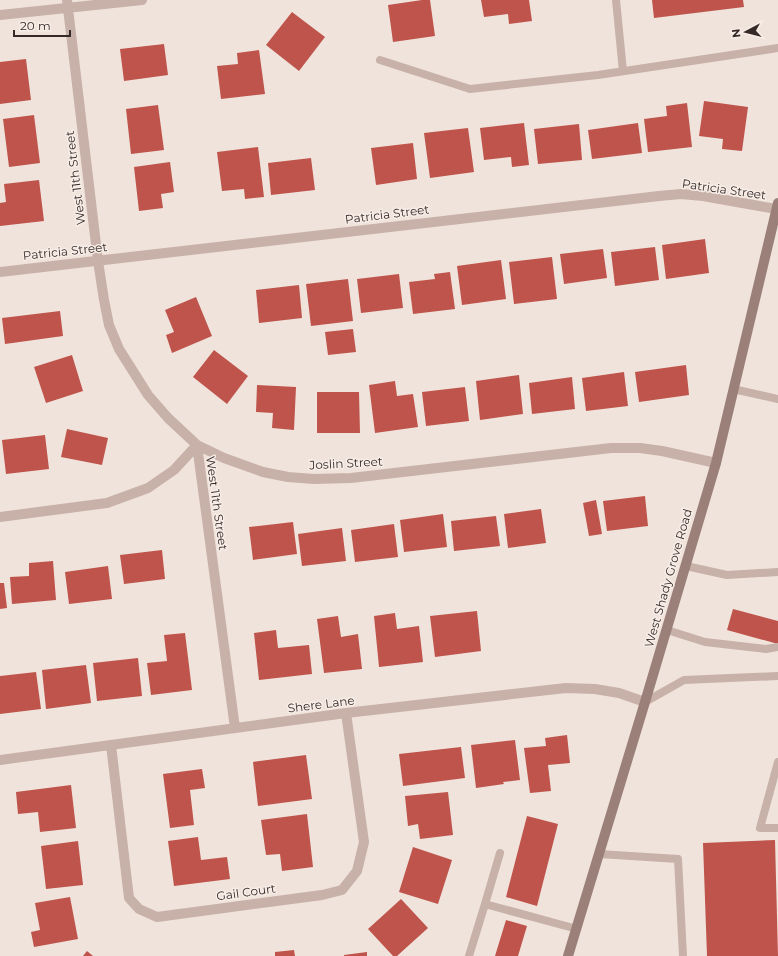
<svg xmlns="http://www.w3.org/2000/svg" width="778" height="956" viewBox="0 0 778 956" font-family="Montserrat,sans-serif">
<style>
.building{fill:#be544b}
.lines{fill:none;stroke-linecap:round;stroke-linejoin:round}
.service{stroke:#c7b1a8;stroke-width:8}
.minor{stroke:#c7b1a8;stroke-width:10}
.secondary{stroke:#9b807a;stroke-width:10}
.labels{text-anchor:middle;dominant-baseline:central;stroke-width:3;stroke-linejoin:round;paint-order:stroke}
.street-label{font-size:12px;fill:#352a28;stroke:#f8eee7}
</style>
<rect width="100%" height="100%" fill="#f0e3db"/>
<path class="building" d="M422,0H430L435,36L393,42L388,5Z
M481,0H529L532,21L509,24L508,14L484,17Z
M652,0H743L744,7L654,18Z
M292,12L325,37L299,71L266,45Z
M164,44L168,75L124,81L120,49Z
M259,50L265,94L221,99L217,66L238,64L237,53Z
M26,59L31,100L0,104V62Z
M704,101L748,107L742,151L722,149L723,139L699,136Z
M687,103L692,147L648,152L644,119L667,116L666,106Z
M158,105L164,150L131,154L126,109Z
M34,115L40,163L9,167L3,119Z
M524,123L529,165L512,167L511,157L484,160L480,128Z
M638,123L642,153L592,159L588,130Z
M579,124L582,160L538,164L534,129Z
M468,128L474,172L430,178L424,133Z
M413,143L417,179L376,185L371,148Z
M258,147L264,197L245,199L244,189L222,191L217,152Z
M311,158L315,190L271,195L268,163Z
M170,162L174,192L161,194L163,208L139,211L134,167Z
M39,180L44,221L0,226V203L6,202L4,184Z
M705,239L709,273L666,279L662,245Z
M655,247L659,280L615,286L611,252Z
M603,249L607,278L564,284L560,254Z
M552,257L557,299L514,304L509,262Z
M501,260L506,299L462,305L457,266Z
M450,272L455,309L413,314L409,282L435,279L434,274Z
M399,274L403,308L361,313L357,279Z
M348,279L353,321L311,326L306,284Z
M299,285L302,318L259,323L256,290Z
M196,297L212,336L172,353L166,335L174,332L165,310Z
M60,311L63,336L5,344L2,318Z
M353,329L356,352L328,355L325,332Z
M214,350L248,376L227,404L193,377Z
M72,355L83,391L46,403L34,367Z
M686,365L689,395L639,402L635,372Z
M624,372L628,406L586,411L582,378Z
M519,375L523,414L480,420L476,381Z
M572,377L575,409L532,414L529,383Z
M395,381L397,396L413,394L418,427L375,433L369,385Z
M257,385L296,387L294,430L272,428L273,413L256,412Z
M465,387L469,421L426,426L422,392Z
M317,392H359L360,433H317Z
M67,429L108,438L102,465L61,457Z
M45,435L49,469L6,474L2,440Z
M645,496L648,526L607,531L603,501Z
M596,500L602,534L589,536L583,503Z
M541,509L546,543L508,548L504,514Z
M443,514L447,547L404,552L400,520Z
M496,516L500,546L454,551L451,521Z
M293,522L297,554L253,560L249,527Z
M394,524L398,557L355,562L351,530Z
M342,528L346,561L302,566L298,534Z
M162,550L165,579L124,584L120,555Z
M53,561L56,600L12,604L10,577L29,576V563Z
M108,566L112,599L69,604L65,572Z
M0,583H4L7,608L0,609Z
M733,609L778,621V644L727,630Z
M477,611L481,651L435,657L430,616Z
M395,613L397,629L419,626L423,662L379,667L374,616Z
M338,616L341,637L358,634L362,669L324,673L317,619Z
M276,630L278,648L309,645L312,674L259,680L254,633Z
M185,633L192,690L151,695L147,663L167,661L164,635Z
M138,658L142,696L97,701L93,663Z
M86,665L91,703L46,709L42,670Z
M36,672L41,709L0,714V676Z
M567,735L570,763L548,765L551,791L530,793L524,748L546,746L545,738Z
M515,740L520,780L503,782L504,784L476,788L471,745Z
M461,747L465,778L403,786L399,754Z
M306,755L312,799L258,806L253,762Z
M202,769L205,788L190,790L194,825L170,828L163,774Z
M71,785L76,828L40,832L38,812L18,814L16,792Z
M448,792L453,835L420,839L418,824L408,826L405,796Z
M307,814L313,867L282,871L280,854L266,855L261,820Z
M527,816L558,824L537,906L506,897Z
M198,837L201,860L227,857L230,879L174,886L168,841Z
M775,840L778,956H707L703,843Z
M78,841L83,885L46,889L41,846Z
M413,847L452,860L438,904L399,892Z
M70,897L78,939L34,947L31,932L40,930L35,903Z
M401,899L428,928L397,956H393L368,929Z
M506,920L527,926L518,956H495Z
M294,950L295,956H275V952Z
M87,951L93,956H83Z
M367,952V956H344V955Z"/>
<g class="lines">
<path class="service" d="M616,0L623,71
M380,60L470,89L598,75L778,48
M733,389L778,399
M686,566L727,575L778,572
M667,630L705,642L766,649L778,647
M645,702L684,680L778,676
M778,762L760,828H778
M599,854L678,859L683,956
M485,904L500,853
M469,956L485,904L577,929"/>
<path class="minor" d="M67,0L98,261L104,300L109,325L119,349L148,395L168,418L197,445L224,458L263,472L288,477L314,479L351,478L611,448H640L662,451L716,463
M0,15L142,0
M0,272L659,196L681,194L703,196L776,209
M197,445L235,728
M0,517L107,503L148,488L174,470L197,445
M111,745L129,898L139,909L157,917L322,895L342,890L357,871L364,842L346,713
M0,760L346,713L566,688L595,689L619,693L645,702"/>
<path class="secondary" d="M568,956L645,702L716,463L778,203"/>
</g>
<g class="labels">
<g class="street-label">
<text transform="translate(75 178) rotate(-97)">West 11th Street</text>
<text transform="translate(724 189) rotate(8)">Patricia Street</text>
<text transform="translate(387 214) rotate(-7)">Patricia Street</text>
<text transform="translate(65 251) rotate(-6)">Patricia Street</text>
<text transform="translate(346 463) rotate(-3)">Joslin Street</text>
<text transform="translate(217 503) rotate(82)">West 11th Street</text>
<text transform="translate(668 578) rotate(-74)">West Shady Grove Road</text>
<text transform="translate(321 704) rotate(-7)">Shere Lane</text>
<text transform="translate(246 892) rotate(-8)">Gail Court</text>
</g>
</g>
<g transform="translate(746 32) rotate(263)" stroke="#f8eee7" stroke-width="3" paint-order="stroke">
<path d="M0-3L7 15L0 10L-7 15Z" fill="#352a28"/>
<text y="-6" font-size="11" font-weight="bold" text-anchor="middle" fill="#352a28">N</text>
</g>
<path d="M14 30v6h56v-6" fill="none" stroke="#352a28" stroke-width="2"/>
<text x="20" y="30" font-size="12" fill="#352a28" stroke="#f8eee7" stroke-width="3" paint-order="stroke">20 m</text>
</svg>
